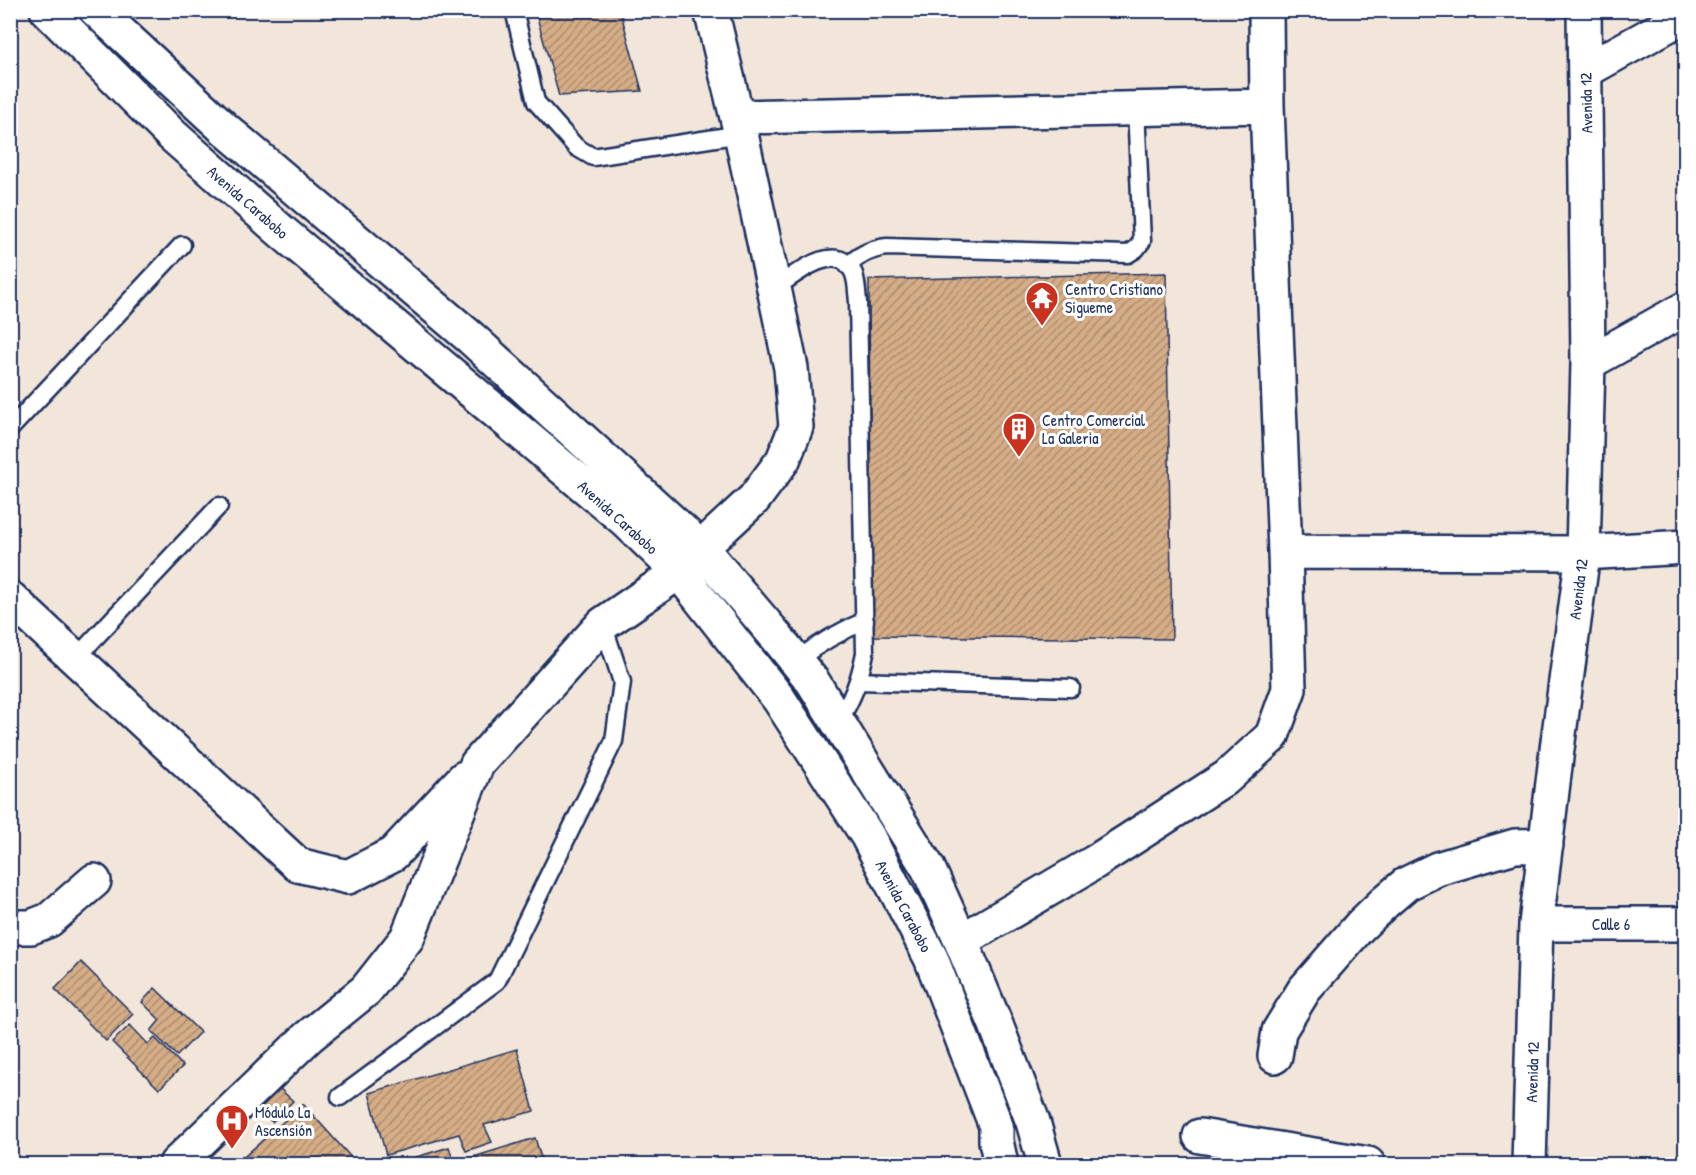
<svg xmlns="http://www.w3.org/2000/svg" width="1696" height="1175" viewBox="0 0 1696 1175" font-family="'Patrick Hand',sans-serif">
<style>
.building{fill:url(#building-hatch);stroke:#1b2f5e;stroke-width:1.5}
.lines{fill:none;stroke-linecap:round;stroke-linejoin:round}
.service-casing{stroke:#1b2f5e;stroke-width:21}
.minor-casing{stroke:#1b2f5e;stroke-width:38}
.tertiary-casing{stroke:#1b2f5e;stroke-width:38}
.service{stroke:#fff;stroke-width:16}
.minor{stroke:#fff;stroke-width:33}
.tertiary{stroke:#fff;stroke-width:33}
.labels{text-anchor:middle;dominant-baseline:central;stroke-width:6;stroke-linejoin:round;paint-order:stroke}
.street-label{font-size:16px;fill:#1b2f5e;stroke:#fff}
.poi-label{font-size:16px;fill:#1b2f5e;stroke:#fff;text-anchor:start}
</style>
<defs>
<pattern id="building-hatch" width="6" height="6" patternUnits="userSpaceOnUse" patternTransform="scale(1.5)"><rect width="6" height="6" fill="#d5ad86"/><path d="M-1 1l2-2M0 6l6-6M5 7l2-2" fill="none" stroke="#ac8d71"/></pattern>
</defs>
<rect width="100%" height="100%" fill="#f2e6db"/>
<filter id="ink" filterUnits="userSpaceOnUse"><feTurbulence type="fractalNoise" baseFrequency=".0167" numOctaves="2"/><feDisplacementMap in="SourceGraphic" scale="12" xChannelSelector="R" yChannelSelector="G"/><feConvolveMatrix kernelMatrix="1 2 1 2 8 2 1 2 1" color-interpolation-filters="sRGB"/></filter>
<g filter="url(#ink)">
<path class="building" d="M535,10H620L642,91L559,96Z
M1166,273L1172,639L871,636L869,280Z
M81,962L133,1014L106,1041L55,989Z
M155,988L200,1032L177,1056L151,1031L160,1020L142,1002Z
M130,1025L148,1044L155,1038L183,1066L159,1089L112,1042Z
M517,1049L534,1111L484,1125L492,1142L466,1151L459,1134L386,1155L369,1093Z
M277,1086L293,1101L272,1122L256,1107Z
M303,1104L357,1164H236Z
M535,1138L543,1164H412L410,1159L449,1147L454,1163Z"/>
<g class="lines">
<g class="service-casing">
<path id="service" d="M514,10L536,102L576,147L593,157L741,134
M848,266C859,254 871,249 887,247L1128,254L1136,249L1142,241L1136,108
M774,289C793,276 838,237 854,274C857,283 857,293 858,302L865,653C859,682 853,697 838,723
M10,429L182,245
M76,658L219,506
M796,661C819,643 838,632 865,621
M859,681L1071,688
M340,1097L497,981L614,741L622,682L603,624"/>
</g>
<g class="minor-casing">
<path id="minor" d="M1585,71L1686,15
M737,117L1267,106
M1588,363L1686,308
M1285,552L1583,553L1686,547
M10,598L298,865L348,877L393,854L464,778
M1536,924H1686
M10,927H31L49,920L94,881
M961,941L1095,862L1227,777L1272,736L1289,689L1285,552L1267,106L1266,10
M1275,1056L1279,1031L1304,990L1360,926L1385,902L1406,884L1437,869L1515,846L1546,845
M1200,1136L1368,1164
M176,1164L308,1037L366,990L407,938L477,764L603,624L679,572L701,548L754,499L783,460L796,427L791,368L741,134L711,10
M1529,1164L1536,924L1557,749L1583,553L1588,363L1584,10"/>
</g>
<g class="tertiary-casing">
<path id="tertiary" d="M47,10L172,135L282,232L625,520L679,572L779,699L867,835L931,958L996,1126V1141L1001,1164
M96,10L226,130L471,338L701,548L775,635L813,682L928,868L961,941L996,1025L1033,1122L1045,1164"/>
</g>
<use href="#service" class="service"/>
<use href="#minor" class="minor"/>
<use href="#tertiary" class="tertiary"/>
</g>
</g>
<defs>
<g id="temple-pin" transform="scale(1.725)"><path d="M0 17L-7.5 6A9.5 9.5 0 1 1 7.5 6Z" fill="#c8321e" stroke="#fff"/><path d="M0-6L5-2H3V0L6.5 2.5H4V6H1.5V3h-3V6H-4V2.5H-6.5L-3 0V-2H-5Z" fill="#fff"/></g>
<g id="building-pin" transform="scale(1.725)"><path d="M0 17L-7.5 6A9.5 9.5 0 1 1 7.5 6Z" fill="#c8321e" stroke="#fff"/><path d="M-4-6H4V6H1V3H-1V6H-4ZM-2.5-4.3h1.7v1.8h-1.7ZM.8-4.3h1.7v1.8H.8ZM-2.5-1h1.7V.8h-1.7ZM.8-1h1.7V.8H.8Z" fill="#fff"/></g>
<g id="hospital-pin" transform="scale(1.725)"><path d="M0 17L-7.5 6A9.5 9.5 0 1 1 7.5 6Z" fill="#c8321e" stroke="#fff"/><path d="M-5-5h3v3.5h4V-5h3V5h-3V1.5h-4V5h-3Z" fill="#fff"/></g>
</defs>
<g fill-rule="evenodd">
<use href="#temple-pin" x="1042" y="298"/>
<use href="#building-pin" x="1019" y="429"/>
<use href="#hospital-pin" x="232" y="1121"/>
</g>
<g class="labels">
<g class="street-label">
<text transform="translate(1586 103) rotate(-91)">Avenida 12</text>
<text transform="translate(248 202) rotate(41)">Avenida Carabobo</text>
<text transform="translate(618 517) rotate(42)">Avenida Carabobo</text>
<text transform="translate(1578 589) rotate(-83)">Avenida 12</text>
<text transform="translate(904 906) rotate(62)">Avenida Carabobo</text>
<text x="1611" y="924">Calle 6</text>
<text transform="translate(1532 1072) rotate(-88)">Avenida 12</text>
</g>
<g class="poi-label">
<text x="1065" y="289">Centro Cristiano<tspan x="1065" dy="18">Sigueme</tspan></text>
<text x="1042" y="420">Centro Comercial<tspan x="1042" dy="18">La Galeria</tspan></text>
<text x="255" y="1112">Módulo La<tspan x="255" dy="18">Ascensión</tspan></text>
</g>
</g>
<rect width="1696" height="1175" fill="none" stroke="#fff" stroke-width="36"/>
<rect x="18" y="18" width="1660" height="1139" fill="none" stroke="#1b2f5e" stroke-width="2" filter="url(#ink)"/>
</svg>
